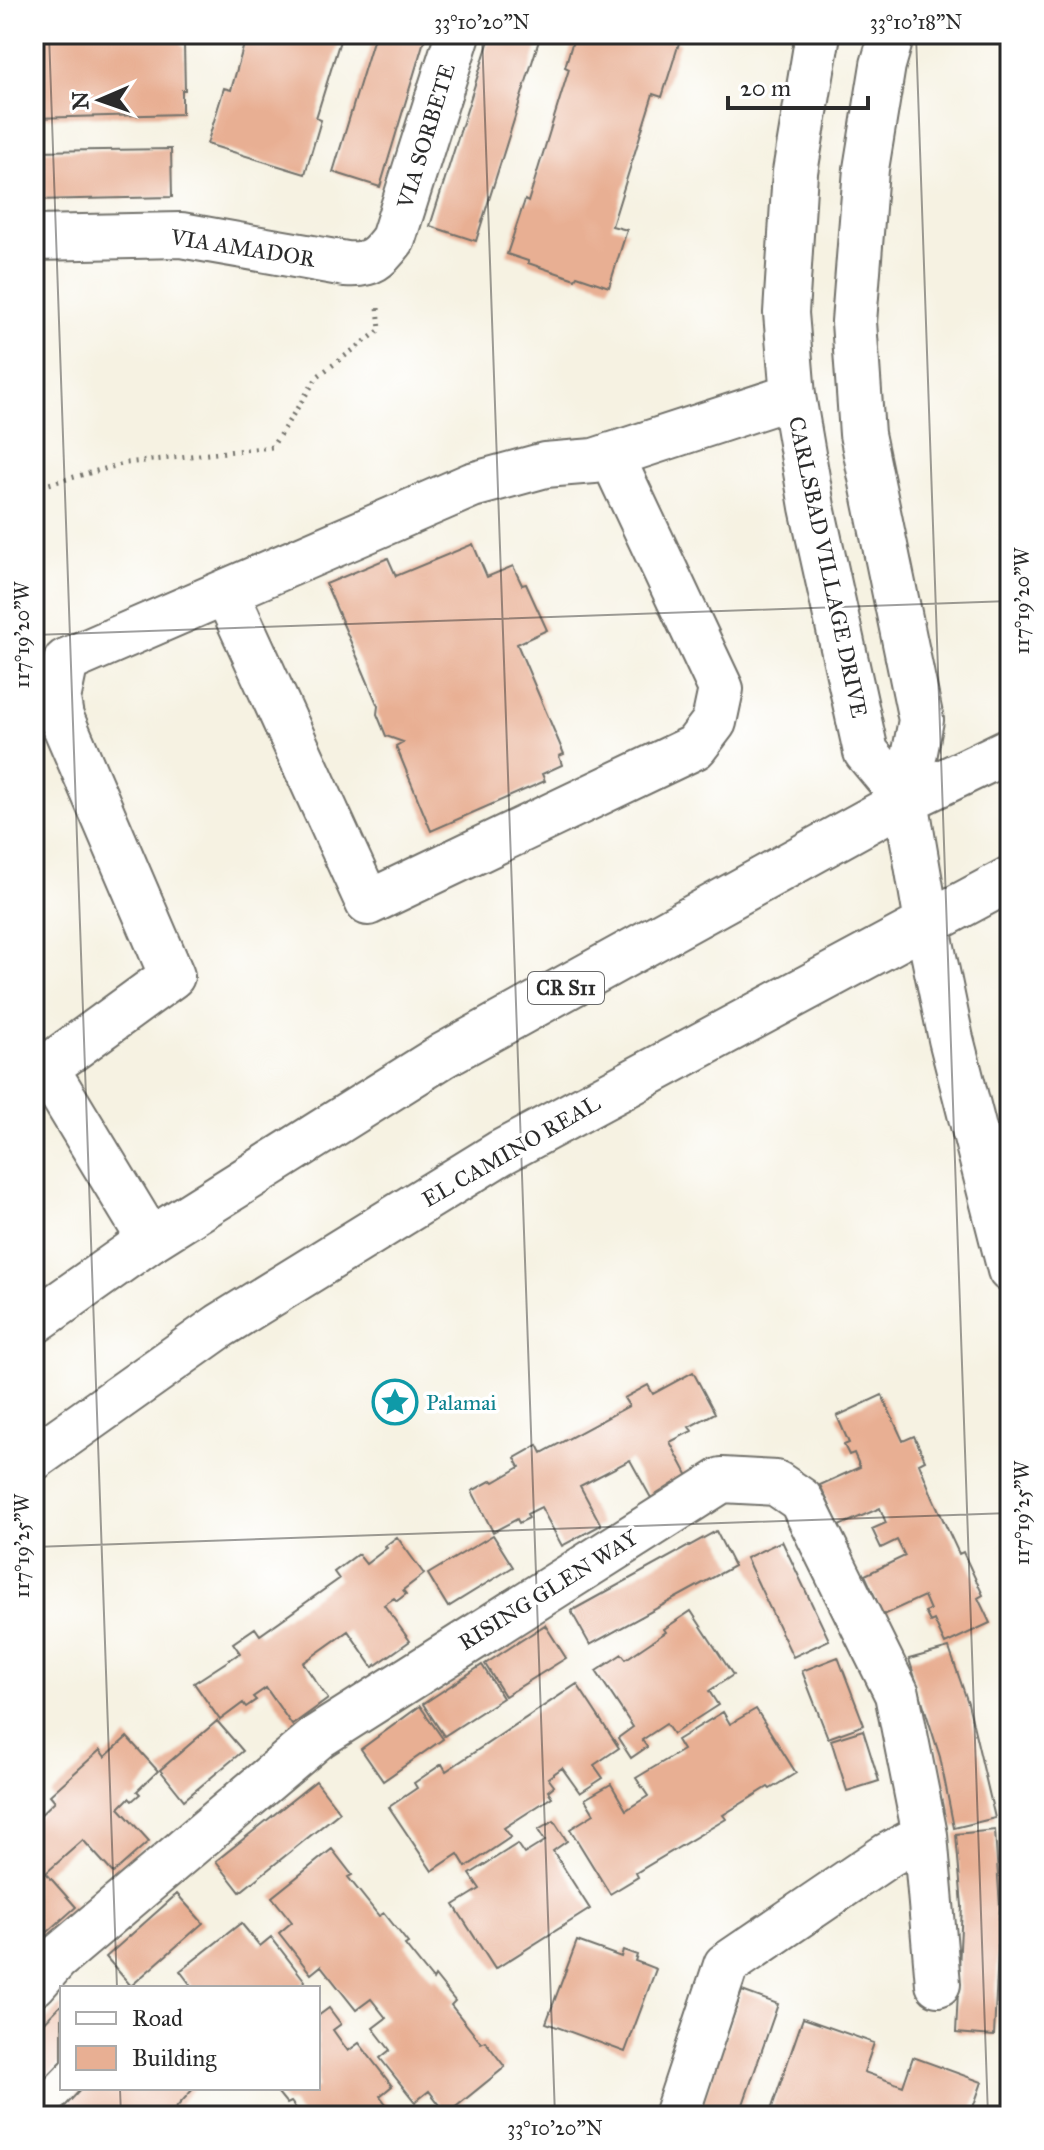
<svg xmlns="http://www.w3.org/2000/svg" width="1044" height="2150" viewBox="0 0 1044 2150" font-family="'IM FELL Great Primer',serif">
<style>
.building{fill:#e8af93}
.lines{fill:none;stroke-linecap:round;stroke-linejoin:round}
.minor-casing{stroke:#72716b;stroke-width:48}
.major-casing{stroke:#72716b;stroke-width:48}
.path{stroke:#72716b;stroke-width:5;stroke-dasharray:2 6;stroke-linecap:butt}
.minor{stroke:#fff;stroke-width:44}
.major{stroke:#fff;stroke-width:44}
.ticks{fill:none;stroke:#2b2b2b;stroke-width:2;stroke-opacity:0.45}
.labels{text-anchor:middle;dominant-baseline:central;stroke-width:7;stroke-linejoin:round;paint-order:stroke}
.shield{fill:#fff;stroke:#6b6b6b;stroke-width:2}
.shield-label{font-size:20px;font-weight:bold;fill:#2b2b2b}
.street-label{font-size:22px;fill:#2b2b2b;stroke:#fff}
.culture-label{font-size:22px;fill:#0d838f;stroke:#fff;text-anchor:start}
.neatline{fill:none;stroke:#2b2b2b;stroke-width:3}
.ticks-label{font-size:20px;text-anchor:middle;fill:#2b2b2b}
</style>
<rect width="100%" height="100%" fill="#fff"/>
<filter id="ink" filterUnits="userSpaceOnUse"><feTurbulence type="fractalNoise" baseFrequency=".0125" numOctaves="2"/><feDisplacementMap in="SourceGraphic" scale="16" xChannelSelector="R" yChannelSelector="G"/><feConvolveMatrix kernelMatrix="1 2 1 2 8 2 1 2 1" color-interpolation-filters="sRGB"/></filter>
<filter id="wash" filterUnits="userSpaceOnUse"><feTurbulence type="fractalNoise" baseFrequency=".006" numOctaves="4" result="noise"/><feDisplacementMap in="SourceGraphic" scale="32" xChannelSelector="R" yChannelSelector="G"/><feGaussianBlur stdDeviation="1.8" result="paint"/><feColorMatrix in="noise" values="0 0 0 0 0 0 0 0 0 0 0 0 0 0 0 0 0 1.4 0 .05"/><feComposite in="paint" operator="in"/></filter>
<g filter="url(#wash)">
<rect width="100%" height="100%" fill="#f6f2e2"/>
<g id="blocks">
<path class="building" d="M34,34H181V45H184L185,90H182V114L34,118Z
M247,34H342L316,118L321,120L305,174L207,144L224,88L231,90Z
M375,34H426L380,187L333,172Z
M491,34H541L476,241L430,226Z
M575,34H650L679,43L662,97L653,94L612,226L627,230L609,287L577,276L575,279L528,263V261L507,254L525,200L528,202L569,69L565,67Z
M171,149L172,197L34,200V151Z
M473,544L487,577L513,566L522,585L526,584L547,630L517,644L564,754L559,756L562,765L542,774L545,781L431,831L396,746L403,742L386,736L377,714L378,706L326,584L388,558L396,576Z
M693,1372L715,1413L689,1427L692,1431L670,1442L689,1478L651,1498L630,1460L580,1486L601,1525L562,1546L541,1507L527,1514L529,1518L519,1523L517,1519L493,1532L472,1491L492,1480L494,1482L520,1467L515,1458L538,1445L542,1453L629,1406L624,1398L648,1385L653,1394Z
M882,1395L903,1441L914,1436L925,1460L919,1463L933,1498L959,1554L963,1552L983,1595L978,1598L990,1623L945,1644L934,1620L930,1622L925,1612L930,1610L924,1596L883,1615L865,1575L905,1556L897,1540L881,1548L872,1529L886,1523L880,1508L839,1526L820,1485L860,1467L854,1453L849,1455L844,1445L849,1443L837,1416Z
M716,1531L734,1566L590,1645L571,1611Z
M493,1535L513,1567L448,1607L428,1574Z
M397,1537L424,1574L403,1590L406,1594L397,1601L394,1598L384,1605L410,1641L373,1667L348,1631L303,1663L328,1699L292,1725L266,1688L253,1697L256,1700L246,1707L243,1703L220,1720L194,1683L240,1653L233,1643L255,1628L260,1635L339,1579L334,1572L358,1554L366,1564L387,1548L385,1546Z
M782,1541L829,1640L793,1657L746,1558Z
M691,1611L733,1675L709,1691L718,1705L673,1734L666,1724L642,1740L647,1747L631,1758L618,1738L633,1727L596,1671L622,1654L626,1659L666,1632L664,1629Z
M545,1625L566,1658L505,1696L485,1664Z
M949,1648L968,1703L995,1818L954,1828L940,1757L909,1659Z
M838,1657L864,1725L828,1738L802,1671Z
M482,1665L503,1698L444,1736L423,1704Z
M577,1684L619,1748L594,1765L603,1778L580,1793L562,1768L548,1778L554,1786L548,1791L552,1797L504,1828L511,1837L466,1867L458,1854L432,1871L389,1807L417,1788L414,1783L442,1764L446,1771Z
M420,1706L443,1739L383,1781L361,1749Z
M756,1709L796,1773L770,1789L768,1787L723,1815L726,1819L636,1873L638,1877L610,1894L570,1829L594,1814L585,1799L611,1784L626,1810L648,1796L636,1778L683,1750L677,1740L723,1712L730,1724Z
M217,1721L243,1751L184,1800L160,1770Z
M863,1730L879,1781L847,1791L831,1740Z
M127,1737L158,1771L137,1791L140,1794L132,1801L129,1798L119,1808L149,1841L113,1873L83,1840L46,1873L76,1907L41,1938L34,1931V1821L55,1801L50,1795L100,1750L105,1757Z
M316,1781L340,1812L240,1892L216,1861Z
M554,1821L567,1841L553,1851L590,1909L495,1969L454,1905L480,1889L470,1874L517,1844L524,1854L545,1841L538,1830Z
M995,1830L1000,1908L994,2036L956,2033L962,1906L956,1834Z
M332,1849L352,1875L348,1877L379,1916L384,1913L408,1943L405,1945L433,1980L435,1976L455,2001L451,2005L481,2043L485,2041L505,2067L447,2114L429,2091L415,2102L380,2058L390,2050L373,2028L386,2018L371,1999L356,2010L321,1966L311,1974L279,1933L292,1922L272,1897Z
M177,1894L203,1923L131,1986L106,1957Z
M241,1923L260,1946L271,1937L305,1981L297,1988H193L180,1971Z
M577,1941L621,1957L623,1950L637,1955L635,1961L656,1969L625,2052L546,2023Z
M742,1991L778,2004L739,2116H698Z
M62,2004V2061L34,2090V2033Z
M329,2008L341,2024L333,2030L348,2051L359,2043L392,2086L380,2096L395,2116H302L291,2102L287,2104L274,2088H318V2016Z
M803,2018L874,2043L864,2072L903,2086L913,2057L982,2082L971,2113L968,2112L966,2116H769Z
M82,2088H194L175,2109L182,2116H56Z"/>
</g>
</g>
<g filter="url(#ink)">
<use href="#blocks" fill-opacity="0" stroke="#72716b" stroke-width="2"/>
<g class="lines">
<g class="minor-casing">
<path id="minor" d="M34,238L181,235L346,264C371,266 379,258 393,239L458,34
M226,592L368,903L695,747L714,722L721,689L611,455
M150,1240L46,1068L172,976L61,717L58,699L66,661L472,485L545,465L594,461L793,396
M34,1984L56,1959L319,1736L722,1480L776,1483L801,1500L897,1694L925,1835L938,1984
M676,2116L726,1965L888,1855L925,1835"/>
</g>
<g class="major-casing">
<path id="major" d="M818,34L795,172L786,313L793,396L812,507L866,752L906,800
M892,34L883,65L866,169L854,322L862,434L921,720L906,800L927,923L951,1039L1010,1270
M34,1322L150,1240L444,1055L906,800L1010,750
M34,1458L220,1326L500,1153L1010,879"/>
</g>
<path class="path" d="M34,488L126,463L272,447L318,376L380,330L378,307"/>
<use href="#minor" class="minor"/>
<use href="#major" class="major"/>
</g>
</g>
<path class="ticks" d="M49,34L117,1988M482,34L555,2116M916,34L988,2116M34,635L1010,601M34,1547L1010,1513M120,2088L121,2116"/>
<defs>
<g id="sight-ring" transform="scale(2.3)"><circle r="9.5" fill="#fff" stroke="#0f9aa8" stroke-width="1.5"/><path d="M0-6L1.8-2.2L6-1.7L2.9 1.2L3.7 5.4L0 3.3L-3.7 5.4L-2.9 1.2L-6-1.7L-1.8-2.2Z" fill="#0f9aa8"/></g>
</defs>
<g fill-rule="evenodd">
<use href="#sight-ring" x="395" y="1402"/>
</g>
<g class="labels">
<rect class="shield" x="528" y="972" width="76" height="32" rx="6"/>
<g class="shield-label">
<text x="566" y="988">CR S11</text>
</g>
<g class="street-label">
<text transform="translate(426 136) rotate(-73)">VIA SORBETE</text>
<text transform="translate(243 248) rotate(9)">VIA AMADOR</text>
<text transform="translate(828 567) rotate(78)">CARLSBAD VILLAGE DRIVE</text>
<text transform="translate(511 1151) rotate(-30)">EL CAMINO REAL</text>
<text transform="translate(548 1590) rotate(-32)">RISING GLEN WAY</text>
</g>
<g class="culture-label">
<text x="426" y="1402">Palamai</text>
</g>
</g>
<rect width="1044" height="2150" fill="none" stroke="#fff" stroke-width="88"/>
<rect x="60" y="1986" width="260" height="104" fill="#ffffff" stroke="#aaaaaa" stroke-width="2"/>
<rect x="76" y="2012" width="40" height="12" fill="#ffffff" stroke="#aaaaaa" stroke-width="2"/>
<text x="132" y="2026" font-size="24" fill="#2b2b2b">Road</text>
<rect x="76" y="2046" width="40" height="24" fill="#e8af93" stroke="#aaaaaa" stroke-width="2"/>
<text x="132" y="2066" font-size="24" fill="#2b2b2b">Building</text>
<g transform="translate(100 100) rotate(268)" stroke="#ffffff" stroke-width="6" paint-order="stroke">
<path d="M0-6L14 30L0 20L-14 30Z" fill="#2b2b2b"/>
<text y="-12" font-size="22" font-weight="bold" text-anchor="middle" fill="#2b2b2b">N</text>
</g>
<path d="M728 96v12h140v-12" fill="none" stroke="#2b2b2b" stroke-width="4"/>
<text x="740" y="96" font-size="24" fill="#2b2b2b" stroke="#ffffff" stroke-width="6" paint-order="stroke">20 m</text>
<rect x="44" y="44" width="956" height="2062" class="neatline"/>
<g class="ticks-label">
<text x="482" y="29">33°10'20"N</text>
<text x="916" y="29">33°10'18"N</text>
<text transform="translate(1022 601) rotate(-90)" y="7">117°19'20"W</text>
<text transform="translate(22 635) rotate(-90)" y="7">117°19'20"W</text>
<text transform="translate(1022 1513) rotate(-90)" y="7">117°19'25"W</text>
<text transform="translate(22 1546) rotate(-90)" y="7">117°19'25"W</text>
<text x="555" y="2135">33°10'20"N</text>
</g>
</svg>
